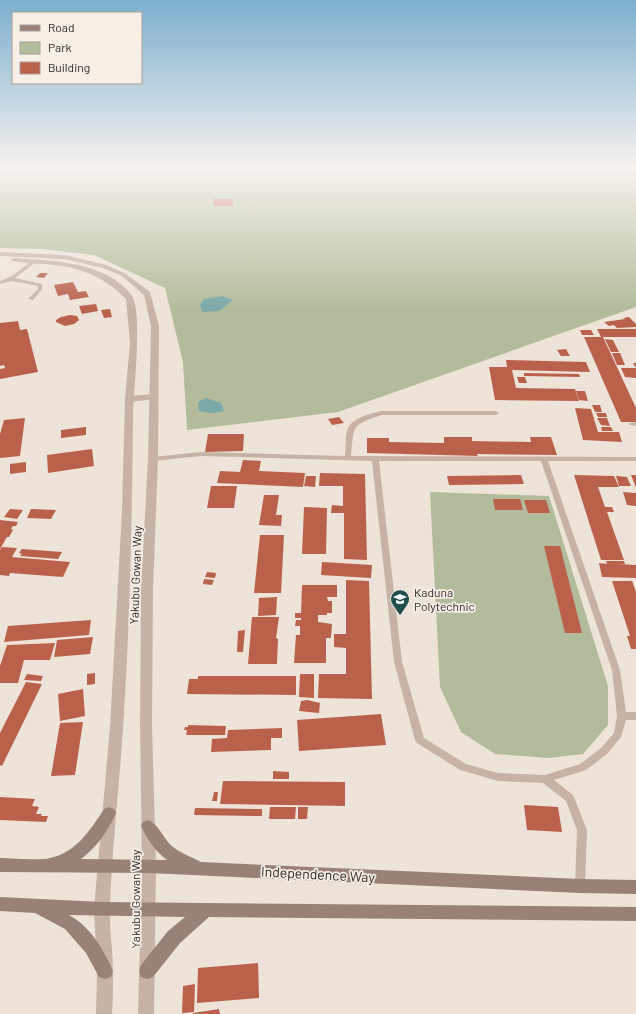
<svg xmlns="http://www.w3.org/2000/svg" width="636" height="1014" viewBox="0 0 636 1014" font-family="Barlow,sans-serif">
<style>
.green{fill:#b2bb9b}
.water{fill:#7ba8a8}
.building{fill:#ba614c}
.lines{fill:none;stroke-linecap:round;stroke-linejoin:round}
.service{fill:#c5b3a7;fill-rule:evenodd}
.minor{fill:#c5b3a7;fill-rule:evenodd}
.tertiary{fill:#c5b3a7;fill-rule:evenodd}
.secondary{fill:#988278;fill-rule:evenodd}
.labels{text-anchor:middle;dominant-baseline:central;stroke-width:3.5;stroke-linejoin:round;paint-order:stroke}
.street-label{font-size:12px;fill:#322926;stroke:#f7eee5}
.poi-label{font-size:12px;fill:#322926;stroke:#f7eee5;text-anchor:start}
.near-street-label{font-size:14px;fill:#322926;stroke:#f7eee5}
</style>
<rect width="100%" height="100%" fill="#eee3d9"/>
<path class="green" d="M0,169H636V307L338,412L187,430L183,362L165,288L94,255L40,249L0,248Z
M430,492L549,496L608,686V725L583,754L549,758L495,754L461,732L440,687Z"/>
<path class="water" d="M223,296L233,300L219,311L202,312L200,305L204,299Z
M206,398L221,403L224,411L212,413L199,411L198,402Z"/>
<path class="building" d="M214,199H233V206H213Z
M40,273H48L44,278L36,277Z
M73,282L78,292L86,291L89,297L70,300L68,294L58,296L54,285Z
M96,304L98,311L82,314L79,306Z
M110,309L112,317L104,318L101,310Z
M70,315L77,316L79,320L74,324L65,326L56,322V320L61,317Z
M629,317L636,324V327L617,328L614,325L609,326L604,322L625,319L623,318Z
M18,321L20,330L27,329L38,372L0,379V369L5,368L4,365L0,366V323Z
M597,329H636V337H603L636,408V422H621L584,337H601Z
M580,330H591L594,335H582Z
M605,339L613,340L619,352H611Z
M566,349L570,356H561L557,350Z
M612,353H620L625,365H617Z
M506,360L586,362L590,372L512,370L516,388L575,389L579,401L495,400L489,367H507Z
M633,363H636V378L625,377L621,368H636Z
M524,373L579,374L580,377L524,376Z
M517,377H525L527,383H519Z
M576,391H585L588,401L579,400Z
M592,405H600L602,412H595Z
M575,408L591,409L598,432H619L622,442L583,440Z
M596,413H606L607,417H598Z
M339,417L344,423L332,425L328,419Z
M25,418L20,456L0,458V434L4,420Z
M597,418H607L610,426L601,425Z
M86,427V435L61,438V430Z
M601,427H611L613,431H602Z
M208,434H244L243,451L205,452Z
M444,437H472V441L531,442L530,437H551L557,455L477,454L478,456L367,453V438H389V442L444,443Z
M92,449L94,466L48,473L47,455Z
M243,460L261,461L259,471L305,473L303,487L217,483L220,471L240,472Z
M26,462V472L10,474V464Z
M320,473L365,474L367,560L344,559V513H331L332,505L343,506V486H319Z
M521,475L524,484L449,485L447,476Z
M574,475L614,476L619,487H598L605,507H612L614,512H607L624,560H601Z
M631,475H636V488Z
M306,476H316L315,487L304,486Z
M616,476L627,477L631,486H619Z
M211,486H237L234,508H207Z
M623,492L636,493V506L627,505Z
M264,495H279L276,515H282L281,526L259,525Z
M493,499H520L523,510H495Z
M524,500H546L550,513H528Z
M304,507L327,508L326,554H302Z
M10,509L23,510L17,519L4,517Z
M31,509L56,510L51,519L27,518Z
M0,520L18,522L16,526H13L11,529L13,530L9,537H7L0,549Z
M260,535H284L281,593H254Z
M544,546H560L582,633H565Z
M2,547L17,548L12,557L70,562L63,577L10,573L9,576L0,575V550Z
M22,549L62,552L58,559L20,556L22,554L19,553Z
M606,561H624L625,564H618L636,565V578L602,577L599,563L607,564Z
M322,562L372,565L371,578L321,575Z
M207,572L216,573L215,578L205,577Z
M204,579L214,580L212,585L203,584Z
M346,580L369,581L372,699L318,698L319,674H346V648L334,647V634H346Z
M612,581H632L636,592V649H631L627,636H630Z
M302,585H337V597H327L328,601H332V613H327V615H318V622L332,624L331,638H326V663H294L296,635H300V626H295L296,620H301V618H295V613H301Z
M277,597L276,615L258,616L259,598Z
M252,617H279L276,638L278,639L277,664H248Z
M91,620L89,635L4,642L8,626Z
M245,630L243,652H237L238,631Z
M93,637L90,654L54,657L57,640Z
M55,643L50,660H24L18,683H0V666L7,645Z
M95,673V684L87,685V674Z
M27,674L43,676L41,681L24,680Z
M300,674H314V698L299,697Z
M198,676H296V695L187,694L189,679H198Z
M26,682L42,684L2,766L0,765V733Z
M83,689L85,716L60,721L58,694Z
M307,700L320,703L319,713L299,711L301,701Z
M381,714L386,745L299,751L297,720Z
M83,722L75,775L51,776L60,723Z
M188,725L226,726L225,735H186L187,730H184L185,727H188Z
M282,728V738H271V750L211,752L212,739L227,738L228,730Z
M273,771L289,772V779H273Z
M223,781L345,782V806L220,804Z
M214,792H218L217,801H212Z
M0,797L35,799L32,806L39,807L36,814H42L41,816H48L46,822L0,820Z
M524,805L558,807L562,832L527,830Z
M270,807H296L295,819H269Z
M298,807H308L307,819H298Z
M195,808L262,809V816L194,815Z
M258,963L259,998L197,1003L198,968Z
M195,984L194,1012L182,1013L183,986Z
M219,1009L220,1014H193V1013Z"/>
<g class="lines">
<path class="service" d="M32,261L36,262L15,278L42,284V289L33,300L28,299L38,289V286L11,281L0,284V281L12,276Z
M381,411H496L499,413L496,415H382C351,425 354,425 351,456L636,457V461H548L620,670L626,712H636V720H626L621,737L607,754L586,770L554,780L573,795L587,830L585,886L584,890L580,891L576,890L575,886L577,830L566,801L543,783L498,781L460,770L417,743L415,740L394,662L372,461L201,456L153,461L150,459L153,457L201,452L345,456C346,449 345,434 348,428C354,417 370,414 381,411ZM379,461H541L612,670L617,716L614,733L601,748L580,764L545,775L498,773L466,764L424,738L402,662Z
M636,422V426L630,425L629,424L630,423Z"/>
<path class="minor" d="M153,394L157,397L156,399L129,402L125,399L129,396Z"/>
<path class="tertiary" d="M0,252L64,255L107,265L126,274L150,292L159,326L158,459L153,590L152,724L156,866L154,1014H138L142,866L140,724L141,590L148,459L151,326L144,295L122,276L103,268L64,259L0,256Z
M14,258C52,261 107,261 132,296C143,312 133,395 133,418C132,522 130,626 123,729C119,789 112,848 110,908C109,929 113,950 113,971C113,986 113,1000 112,1014H96L97,971L94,909L110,727L122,511L125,399L130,343L126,299C107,279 83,268 55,265C41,263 26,264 12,261L11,260Z"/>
<path class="secondary" d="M109,807L114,809L116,813C108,831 97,847 81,859L167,860C155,851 147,839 141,826L143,822L148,820C159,824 164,840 173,847C182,854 192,857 201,862L580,879L636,880V894L580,893L149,873L0,872V858C13,858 39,861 50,858C76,853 91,829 104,809Z
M0,897L102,902L636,907V921L209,917L180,943L153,977L147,979L141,977L139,971L141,965L168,931L185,917L69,915C90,926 104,950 113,971L111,977L105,979L99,977L86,953L65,929L35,913L0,911Z"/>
</g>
<linearGradient id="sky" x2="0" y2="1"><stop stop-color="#7cafce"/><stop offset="0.54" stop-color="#f7f2ee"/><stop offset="1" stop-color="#f7f2ee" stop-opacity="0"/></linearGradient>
<rect width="636" height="311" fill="url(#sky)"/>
<defs>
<g id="university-pin" transform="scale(1)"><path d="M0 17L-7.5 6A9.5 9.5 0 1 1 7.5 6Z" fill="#204e4f" stroke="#f7eee5"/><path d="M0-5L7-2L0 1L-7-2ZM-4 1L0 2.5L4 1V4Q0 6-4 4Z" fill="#fff"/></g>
</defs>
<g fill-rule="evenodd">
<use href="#university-pin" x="400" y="599"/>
</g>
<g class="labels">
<g class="street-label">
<text transform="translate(135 575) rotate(-88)">Yakubu Gowan Way</text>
<text transform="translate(135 899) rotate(-90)">Yakubu Gowan Way</text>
</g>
<g class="poi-label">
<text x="414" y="592">Kaduna<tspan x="414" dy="14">Polytechnic</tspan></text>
</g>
<g class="near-street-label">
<text transform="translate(318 874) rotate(3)">Independence Way</text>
</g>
</g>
<rect x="12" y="12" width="130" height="72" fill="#f7eee5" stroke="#a89f99"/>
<rect x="20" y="25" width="20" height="6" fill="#988278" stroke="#a89f99"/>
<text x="48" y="32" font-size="12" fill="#322926">Road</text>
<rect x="20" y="42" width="20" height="12" fill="#b2bb9b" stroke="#a89f99"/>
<text x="48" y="52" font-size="12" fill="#322926">Park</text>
<rect x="20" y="62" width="20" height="12" fill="#ba614c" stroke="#a89f99"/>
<text x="48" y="72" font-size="12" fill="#322926">Building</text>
</svg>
